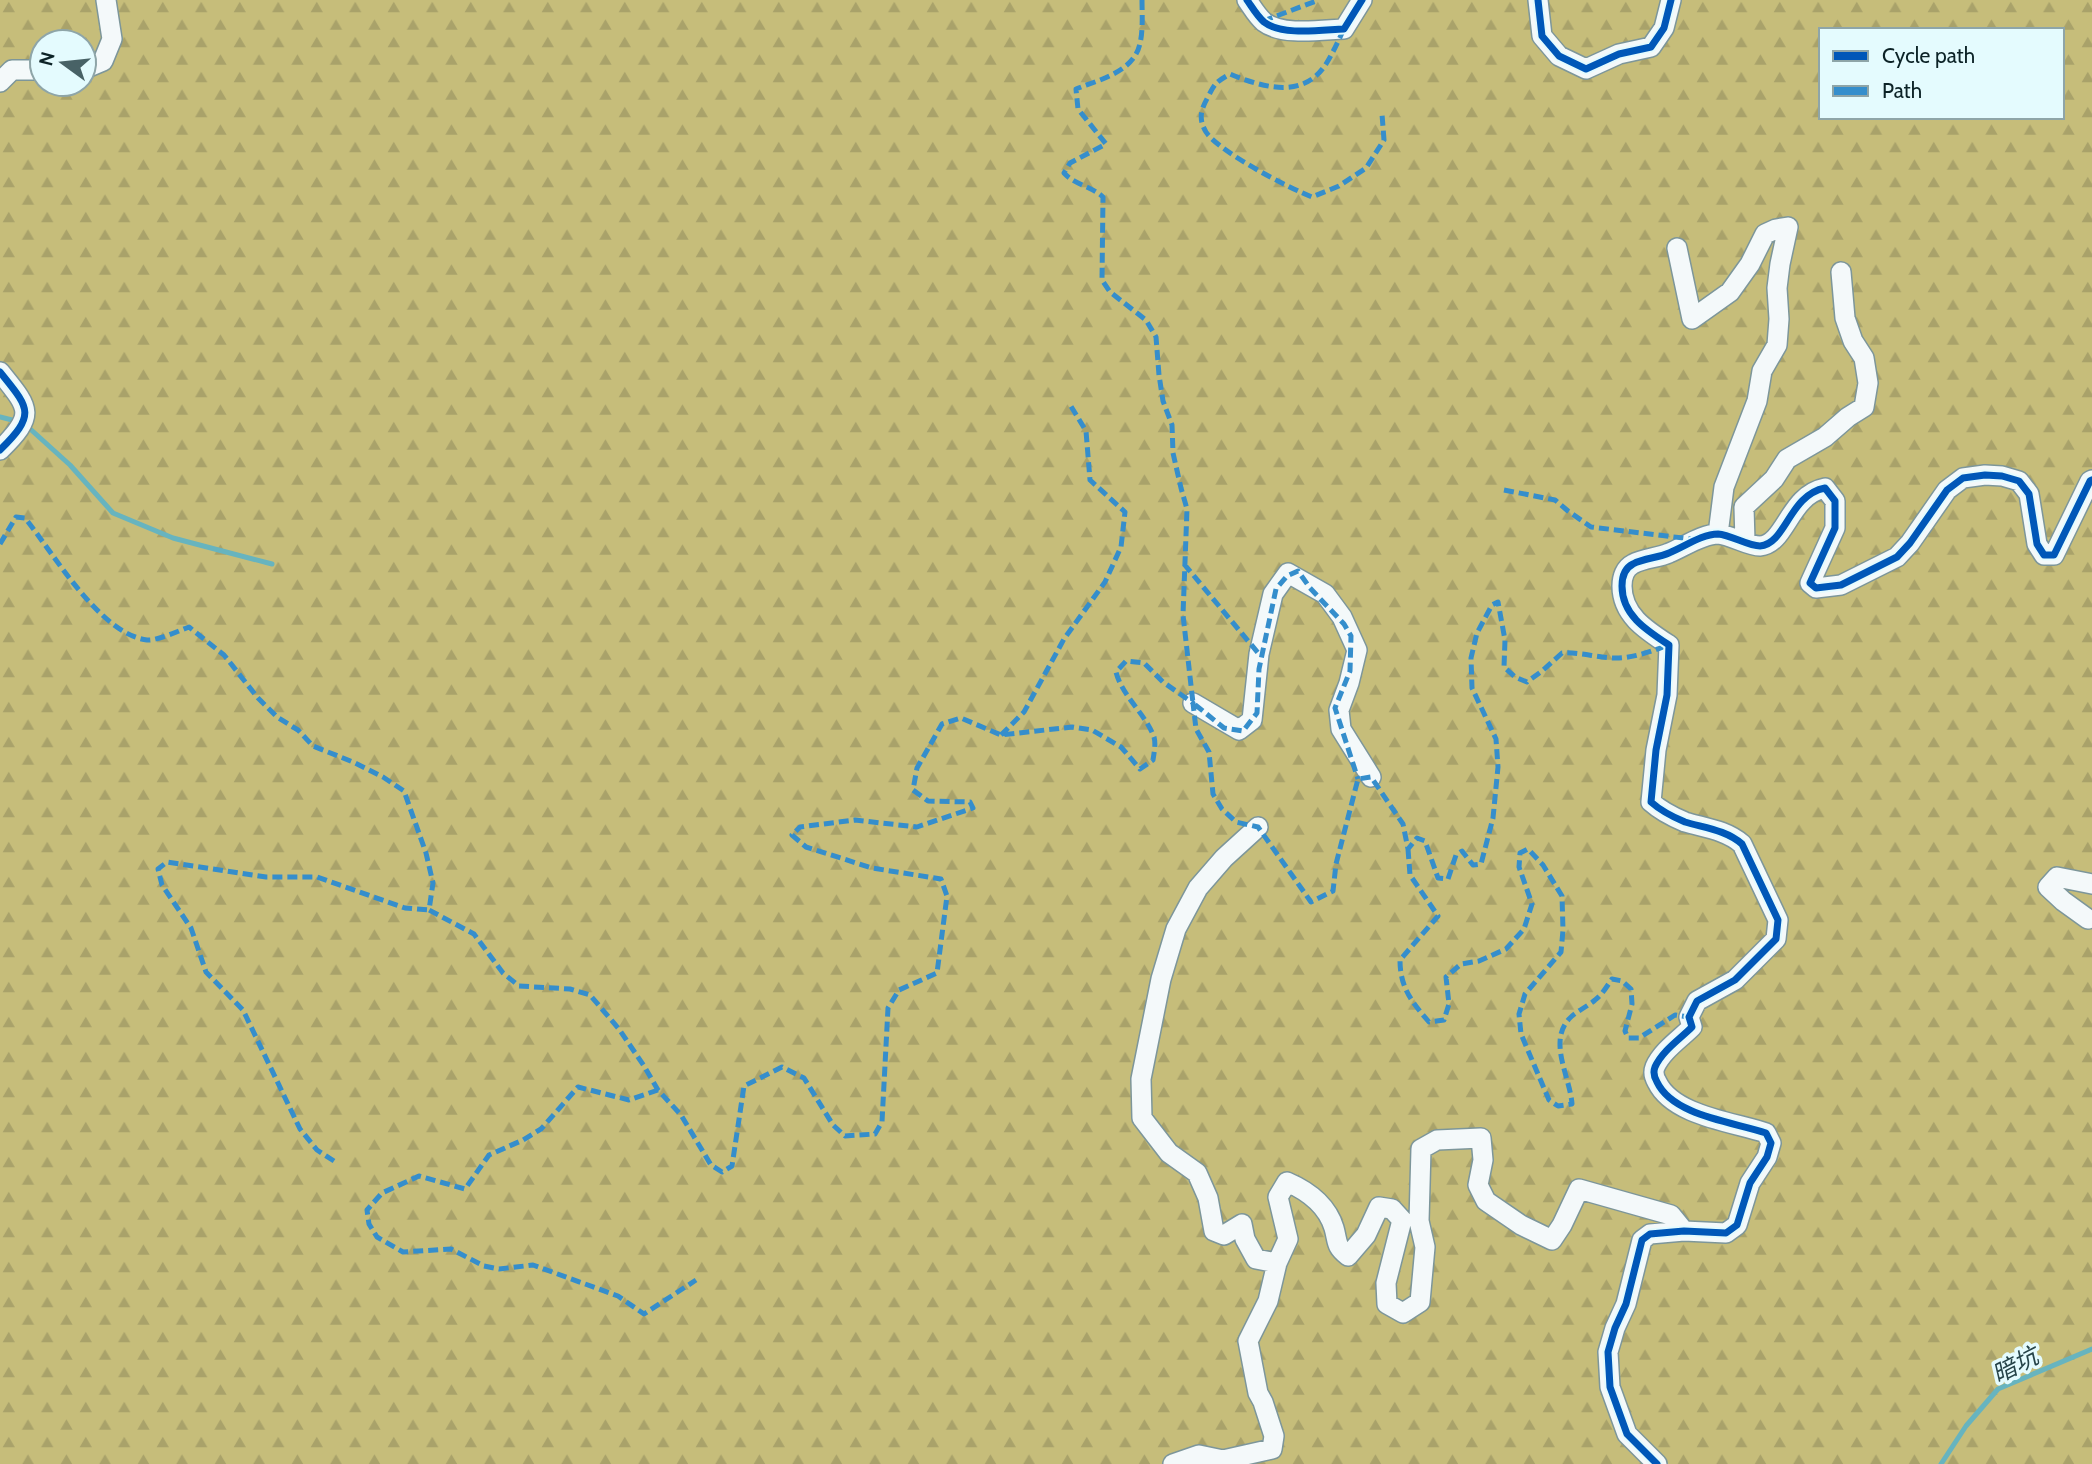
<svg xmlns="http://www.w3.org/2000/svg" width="2092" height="1464" viewBox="0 0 2092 1464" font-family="Cabin,'Noto Sans TC',sans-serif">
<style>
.forest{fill:url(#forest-firs);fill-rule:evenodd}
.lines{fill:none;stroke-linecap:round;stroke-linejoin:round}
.stream{stroke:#67b4bf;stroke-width:5}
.minor-casing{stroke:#7d969a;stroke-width:22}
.minor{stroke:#f4f9fa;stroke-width:19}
.quiet{stroke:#358ecc;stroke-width:5;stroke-dasharray:10 5;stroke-linecap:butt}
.cycleway-casing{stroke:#e4fbfe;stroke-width:11}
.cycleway{stroke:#0057b8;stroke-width:7}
.labels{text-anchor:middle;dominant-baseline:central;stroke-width:7;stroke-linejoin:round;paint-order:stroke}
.water-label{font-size:24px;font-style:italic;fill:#254348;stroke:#e4fbfe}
</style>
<defs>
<pattern id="forest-firs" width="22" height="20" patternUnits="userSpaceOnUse" patternTransform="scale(1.75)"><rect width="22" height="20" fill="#c6bd7a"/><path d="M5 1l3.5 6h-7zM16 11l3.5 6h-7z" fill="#a9a26a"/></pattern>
</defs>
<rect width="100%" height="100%" fill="#b6d6db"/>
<path class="forest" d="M0,0H2092V1464H0ZM1821,30H2062V117H1821ZM42,42H84V84H42Z"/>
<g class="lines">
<path class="stream" d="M0,417L16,421
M28,427L70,465L113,513L173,538L272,564
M1941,1464L1966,1426L1998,1389L2092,1349"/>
<g class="minor-casing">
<path id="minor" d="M1247,0C1252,7 1257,16 1264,22C1282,36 1321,30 1344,29L1362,0
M1538,0L1542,36L1559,56L1586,69L1619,54L1651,47L1664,28L1671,0
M84,69L103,61L112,39L106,0
M0,82L12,70H42
M1677,248L1692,319L1730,292L1750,264L1765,234L1776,229L1788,227L1780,264L1777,288L1779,319L1777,345L1762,371L1757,401L1724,487L1718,534
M0,372C29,408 37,414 0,450
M1745,541L1744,507L1774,479L1787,459L1825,437L1848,417L1864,407L1868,383L1864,358L1853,341L1845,318L1841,272
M1193,703L1239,730L1252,720L1259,654L1273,594L1288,573L1325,594L1342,617L1357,650L1349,683L1339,710L1341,729L1371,777
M1258,827L1224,858L1198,888L1176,929L1161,979L1141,1079L1142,1118L1169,1153L1197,1173L1208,1198L1214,1231L1224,1235L1242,1224L1245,1239L1256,1259L1277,1263
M2088,919L2063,901L2048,887L2057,877L2092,884
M1173,1464L1199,1455L1223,1460L1272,1449L1274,1436L1263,1402L1258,1393L1248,1341L1268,1301L1277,1263L1288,1239L1278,1197L1287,1182C1308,1191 1327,1205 1334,1228C1338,1242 1335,1246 1348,1256L1366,1235L1379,1207L1392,1209L1402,1220L1386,1283L1387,1304L1403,1313L1420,1302L1425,1247L1419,1221L1421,1149L1437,1140L1481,1138L1483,1160L1478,1185L1486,1201L1521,1225L1552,1240L1562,1225L1579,1189L1671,1215L1684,1231
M1657,1464L1627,1434L1610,1387L1608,1352L1615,1328L1626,1304L1642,1240L1650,1234L1684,1231L1726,1233L1737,1225L1750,1183L1767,1157L1771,1143L1766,1133C1734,1122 1673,1116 1657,1082C1654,1077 1653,1072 1655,1067C1662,1051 1680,1039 1692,1027L1689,1017L1697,1001L1735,980L1776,939L1778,920L1742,844C1726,830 1705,828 1685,822C1673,817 1661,811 1651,802L1656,750L1667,695L1669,645C1646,630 1622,615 1622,586C1622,577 1625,568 1633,564C1644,558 1658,558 1669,553C1684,547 1702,534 1718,534C1731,535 1748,546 1760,546C1786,544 1789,495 1825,488L1835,501V528L1810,583L1816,588L1841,585L1897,557L1910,543L1947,490L1963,478L1985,475L2002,476L2019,481L2029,494L2037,544L2044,555H2054L2090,481L2092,480"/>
</g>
<use href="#minor" class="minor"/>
<path class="quiet" d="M1142,0C1142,15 1144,41 1136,54C1125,74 1096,81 1076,89L1078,109L1106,144L1070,163L1064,173C1075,185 1091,186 1103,197L1102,280L1110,292L1146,320L1156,337L1159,375L1163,401L1172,425L1173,453L1181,488L1187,509L1183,615L1193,703L1224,728L1243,731L1257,713L1259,669L1276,589L1287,576L1298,571L1310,588L1344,624L1351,636L1350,671L1335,708L1358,779
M1263,21L1319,0
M1344,29C1338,41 1333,53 1326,64C1303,100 1262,87 1230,74C1216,82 1215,83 1208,97C1201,109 1198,119 1206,132C1219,152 1289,188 1312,197L1339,186L1366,168L1384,140L1382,114
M1504,490L1555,500L1568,511L1591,527L1691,539
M0,544L16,517L25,518C54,554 100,634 147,640C157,641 178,631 189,627L224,655L258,698L277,717L298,730L313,746L353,762L383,777L404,791L426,853L433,883L429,910L474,934L503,973L519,986L570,989L590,995L619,1029L644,1066L658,1090L681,1115L711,1165L722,1172L732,1166L744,1086L782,1067L804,1078L833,1125L845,1136L875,1134L882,1122L888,1008L899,990L937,973L947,896L941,879L872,868L806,847L792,835L800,827L855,820L917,827L973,808L970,802L928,801L913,790L917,768L942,724L961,718L1001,735L1072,727L1092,730L1121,747L1140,769L1153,760C1154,753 1156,744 1154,737C1145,713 1122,696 1116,672L1126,661L1144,663L1163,682L1193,703L1196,729L1209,752L1213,794L1222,809L1236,822L1258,827L1311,902L1333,891L1336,864L1358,779L1371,777L1403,824L1408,849L1417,838L1425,841L1438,878L1448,879L1456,855L1462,851L1473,865L1481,864L1493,818L1498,767L1496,739L1472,688L1471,658L1477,633L1492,605L1498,602L1505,640L1504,667L1515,677L1527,682L1542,671L1562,653C1579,652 1595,657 1613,658C1631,659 1652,651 1669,645
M1184,564L1259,654
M1001,735L1024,712L1064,639L1105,582L1121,547L1125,512L1090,480L1086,431L1069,403
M1408,849L1410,875L1438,916L1400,960C1400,988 1412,1002 1429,1022L1444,1020L1449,1004L1446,977L1461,964L1479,961L1506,949L1524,929L1532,904L1519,867L1520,853L1528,849L1543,865L1562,896L1563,930L1561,952L1525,994L1519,1014L1521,1034L1549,1100L1558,1106L1572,1104C1570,1076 1546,1039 1572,1016C1579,1010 1588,1006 1595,1000C1602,995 1607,986 1612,979L1622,981L1631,989L1632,1004L1625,1031L1628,1038H1639L1675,1015L1689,1017
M658,1090L629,1100L578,1087L541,1129L523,1140L489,1155L465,1189L419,1176L382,1193L367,1210L369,1224L377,1237L403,1252L451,1249L484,1266L499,1269L533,1265L618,1296L644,1314L696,1280
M334,1161L317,1150L300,1129L243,1010L206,972L191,928L162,885L158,869L167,862L266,877H317L405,908L429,910"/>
<g class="cycleway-casing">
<path id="cycleway" d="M1247,0C1252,7 1257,16 1264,22C1282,36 1321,30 1344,29L1362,0
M1538,0L1542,36L1559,56L1586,69L1619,54L1651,47L1664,28L1671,0
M0,372C29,408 37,414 0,450
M1657,1464L1627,1434L1610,1387L1608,1352L1615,1328L1626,1304L1642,1240L1650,1234L1684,1231L1726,1233L1737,1225L1750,1183L1767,1157L1771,1143L1766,1133C1734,1122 1673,1116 1657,1082C1654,1077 1653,1072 1655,1067C1662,1051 1680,1039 1692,1027L1689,1017L1697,1001L1735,980L1776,939L1778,920L1742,844C1726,830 1705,828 1685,822C1673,817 1661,811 1651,802L1656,750L1667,695L1669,645C1646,630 1622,615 1622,586C1622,577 1625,568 1633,564C1644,558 1658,558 1669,553C1684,547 1702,534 1718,534C1731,535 1748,546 1760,546C1786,544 1789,495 1825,488L1835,501V528L1810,583L1816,588L1841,585L1897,557L1910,543L1947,490L1963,478L1985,475L2002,476L2019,481L2029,494L2037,544L2044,555H2054L2090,481L2092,480"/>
</g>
<use href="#cycleway" class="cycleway"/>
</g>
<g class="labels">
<g class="water-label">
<text transform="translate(2015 1365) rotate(-27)">暗坑</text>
</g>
</g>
<rect x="1819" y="28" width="245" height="91" fill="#e4fbfe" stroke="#8ea5a8" stroke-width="2"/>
<rect x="1833" y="51" width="35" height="10" fill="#0057b8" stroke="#8ea5a8" stroke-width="2"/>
<text x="1882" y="63" font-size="21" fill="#0c2327">Cycle path</text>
<rect x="1833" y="86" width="35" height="10" fill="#358ecc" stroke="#8ea5a8" stroke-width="2"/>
<text x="1882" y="98" font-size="21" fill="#0c2327">Path</text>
<g transform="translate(63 63) rotate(285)"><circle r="33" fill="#e4fbfe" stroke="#8ea5a8" stroke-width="2"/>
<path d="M0-5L12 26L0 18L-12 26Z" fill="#486266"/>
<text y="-10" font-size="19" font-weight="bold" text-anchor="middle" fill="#0c2327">N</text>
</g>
</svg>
